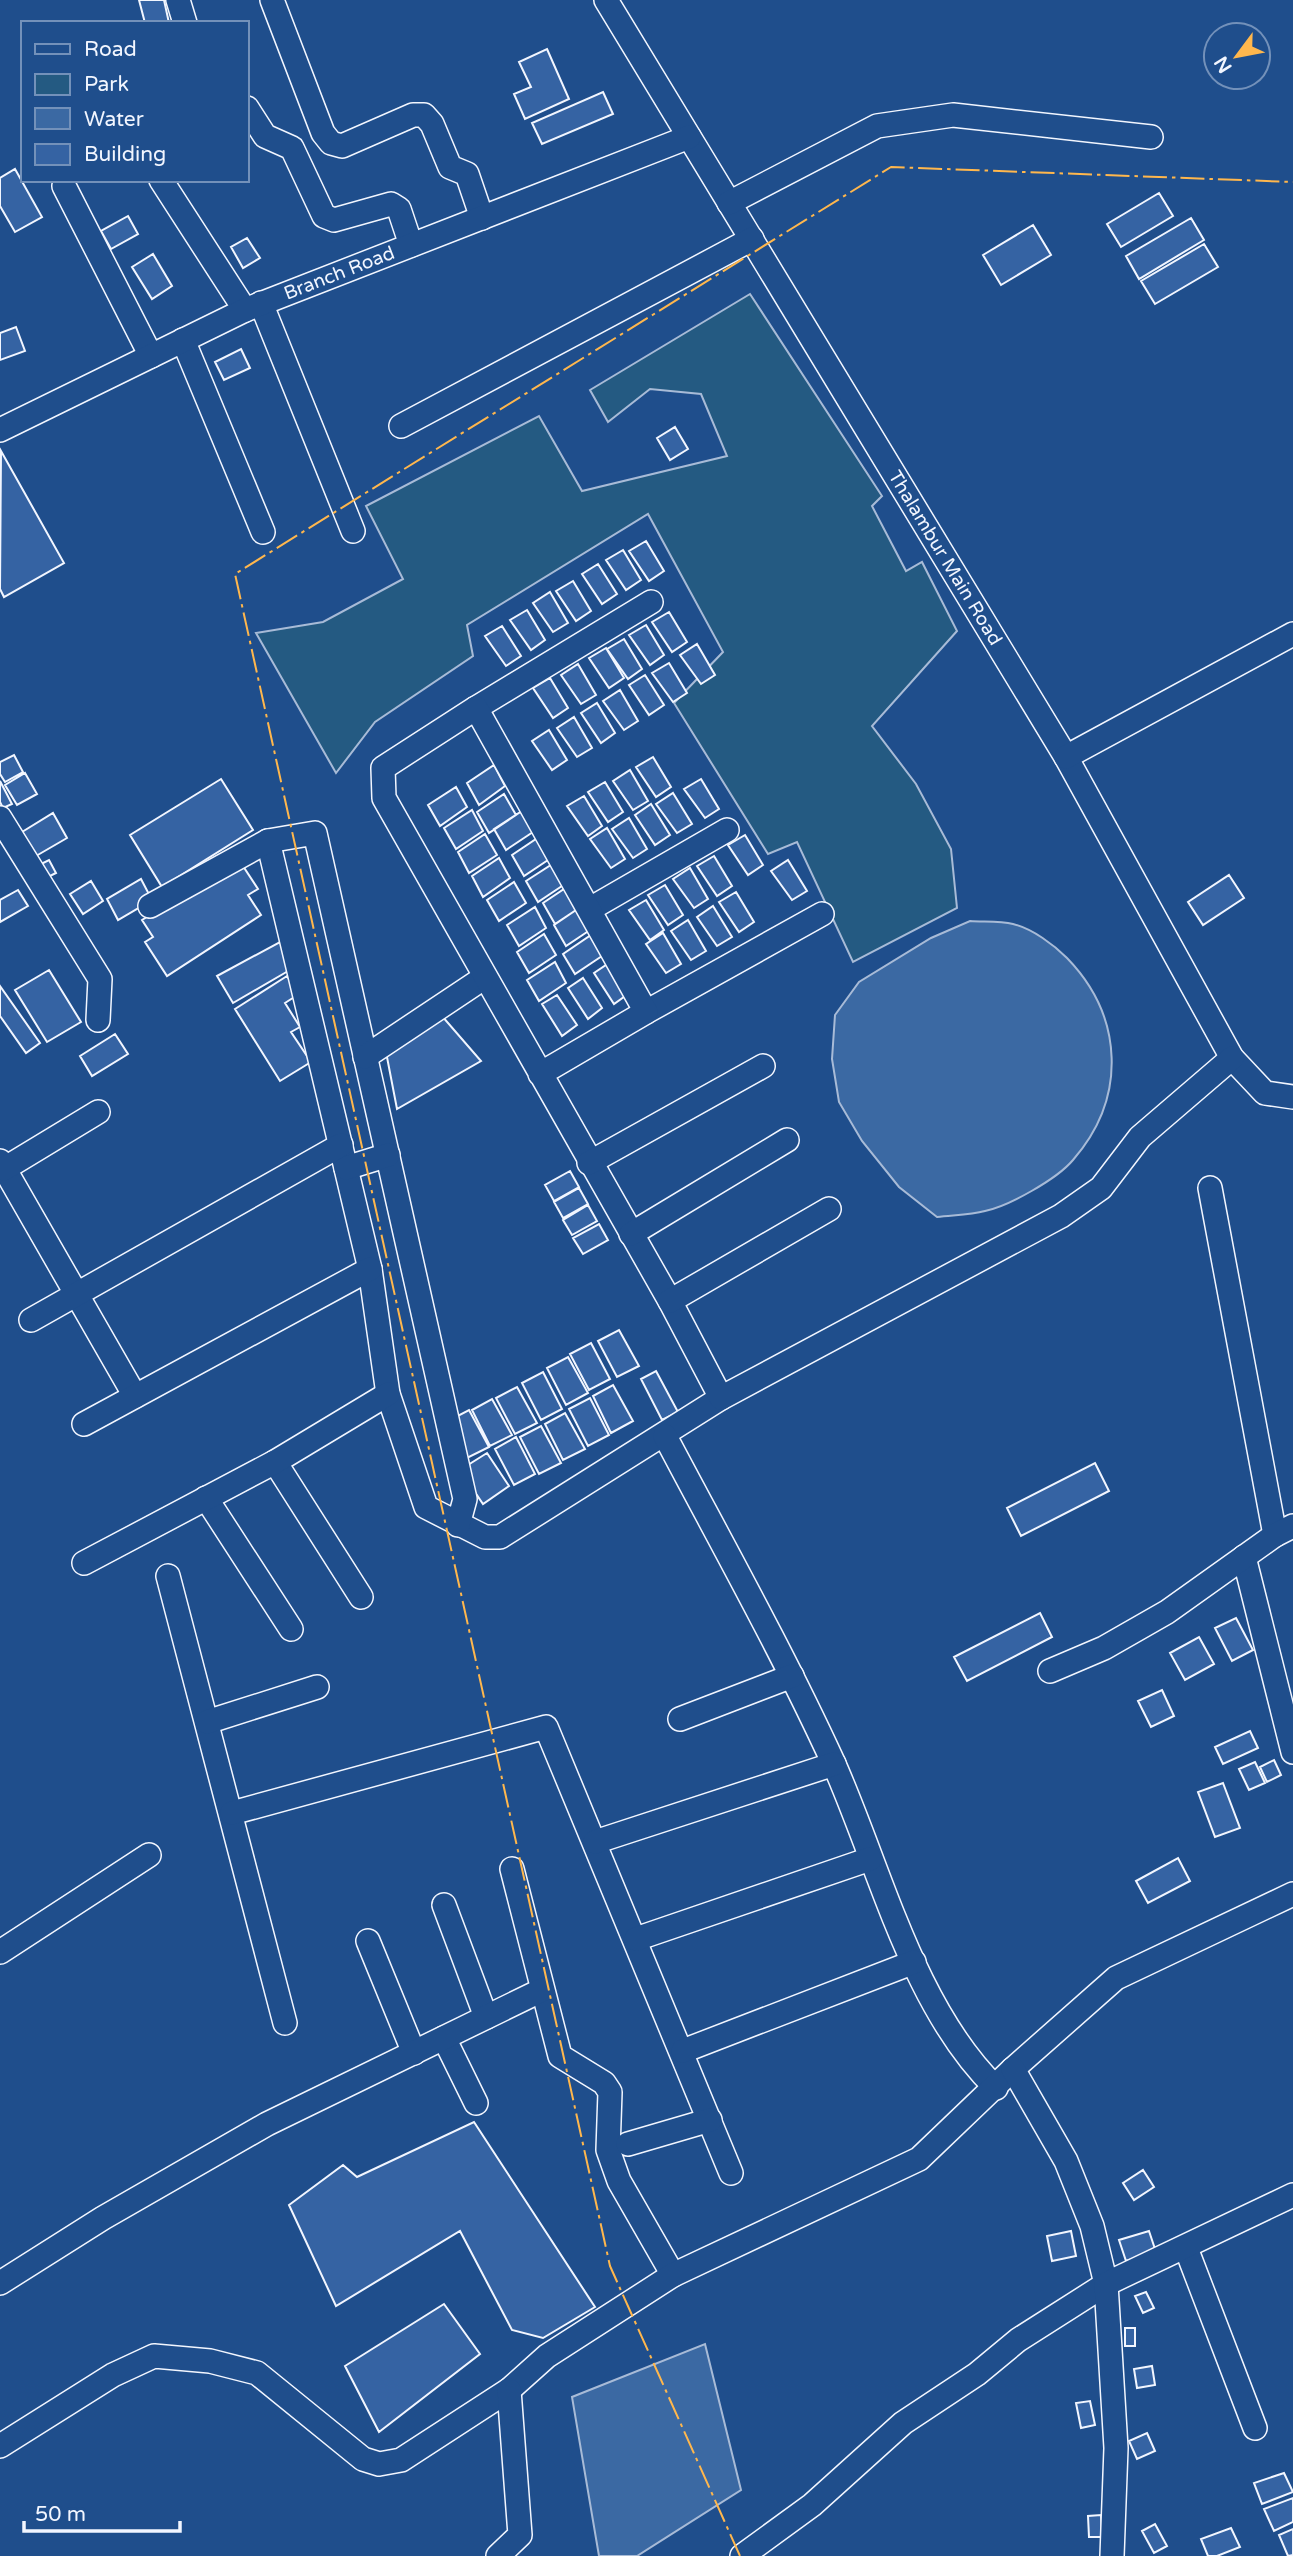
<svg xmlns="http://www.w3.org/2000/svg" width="1293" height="2556" viewBox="0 0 1293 2556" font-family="'Varela Round',sans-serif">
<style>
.green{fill:#245a82;stroke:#a8bbd7;stroke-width:2}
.water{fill:#3b69a3;stroke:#a8bbd7;stroke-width:2}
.building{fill:#3563a3;stroke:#f2f6ff;stroke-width:2}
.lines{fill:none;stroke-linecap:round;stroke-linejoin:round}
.minor-casing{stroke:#f2f6ff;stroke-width:26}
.minor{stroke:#1f4e8c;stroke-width:23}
.power{stroke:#ffb74d;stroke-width:2;stroke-dasharray:24 5 3.5 5;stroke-linecap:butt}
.labels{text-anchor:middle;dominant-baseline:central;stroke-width:5;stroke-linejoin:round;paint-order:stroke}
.street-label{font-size:19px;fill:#f2f6ff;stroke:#1f4e8c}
</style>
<rect width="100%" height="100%" fill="#1f4e8c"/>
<path class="green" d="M750,294L882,496L872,506L906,571L922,562L957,631L872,726L916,784L951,849L957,908L853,962L797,842L768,854L674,703L723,652L648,514L467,625L473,656L375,722L336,773L256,633L323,622L403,579L366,506L539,416L582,491L727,456L701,394L650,389L608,422L590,390Z"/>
<path class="water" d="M970,921C984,922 1000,921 1013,924C1033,929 1054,945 1067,958C1124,1017 1127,1098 1073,1160C1057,1179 1009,1206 985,1211C970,1215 953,1215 937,1217L899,1187L862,1141L839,1102L832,1059L835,1015L859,982L931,938Z
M705,2344L741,2490L637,2556H599L572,2397Z"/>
<path class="building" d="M139,0H164L169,23H145Z
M547,49L569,99L525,119L514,94L531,87L519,62Z
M603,92L613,114L542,144L532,123Z
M15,169L42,217L15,232L0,206V178Z
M1159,193L1173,216L1121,247L1107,224Z
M128,216L138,234L111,249L101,231Z
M1191,218L1204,240L1139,279L1126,256Z
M1033,225L1051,255L1001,285L983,255Z
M247,238L260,258L243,268L231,247Z
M1204,244L1218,267L1155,304L1141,281Z
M153,254L172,286L152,299L132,267Z
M16,327L25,351L0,360V333Z
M241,349L250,368L224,380L215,362Z
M675,427L688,449L670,460L657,438Z
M1,451L64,563L4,597L0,589Z
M646,541L664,571L649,581L629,551Z
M623,550L641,580L626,590L606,560Z
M598,564L617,594L602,604L582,574Z
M573,581L591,611L576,621L556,591Z
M550,592L568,623L553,632L533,603Z
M527,610L545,640L531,650L510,620Z
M669,612L687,642L672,652L652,622Z
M646,625L664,655L650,665L629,635Z
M502,626L521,656L506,666L485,636Z
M624,639L642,669L628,679L607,649Z
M697,644L715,675L701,684L680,655Z
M606,648L624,678L609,688L589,658Z
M669,663L687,693L673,702L652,673Z
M578,664L596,695L581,704L561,675Z
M645,675L664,705L649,715L629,685Z
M550,678L568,708L553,718L533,688Z
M620,690L638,721L624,730L603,701Z
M597,703L615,733L601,743L581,713Z
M574,717L592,748L577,757L557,728Z
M549,730L567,760L552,770L532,741Z
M14,755L23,772L5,782L0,774V762Z
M653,757L671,787L656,797L636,767Z
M494,765L505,786L479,805L467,783Z
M630,770L648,801L633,810L613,781Z
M25,773L37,794L17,805L5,785Z
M221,779L253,830L162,887L130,835Z
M701,779L719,809L705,818L684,789Z
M0,781L12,804L3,808L0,802Z
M605,782L623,812L608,822L588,792Z
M456,787L467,807L440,826L428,805Z
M673,793L692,824L677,833L656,804Z
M504,794L516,815L489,833L477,812Z
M584,796L602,826L588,836L567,806Z
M651,804L670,835L655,845L635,815Z
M472,810L483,831L456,849L444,828Z
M522,811L533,832L506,850L494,829Z
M53,813L67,838L36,856L22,832Z
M629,818L647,849L633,858L612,829Z
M607,828L625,859L611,868L590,839Z
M485,834L497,855L469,873L458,852Z
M745,835L763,865L748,875L728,845Z
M539,837L551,858L524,876L512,855Z
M714,856L732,886L717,896L697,866Z
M499,858L510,878L483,897L472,876Z
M49,860L56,873L44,879L37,866Z
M239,860L258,889L248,895L261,915L167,976L145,942L153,937L142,920Z
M788,860L807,891L792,900L771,871Z
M554,863L565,884L538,902L526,881Z
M690,868L708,899L694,908L673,879Z
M1229,875L1244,898L1203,925L1188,902Z
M141,879L152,900L118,920L107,899Z
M91,881L103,901L83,914L70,894Z
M514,882L526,903L499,921L487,900Z
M570,885L582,906L555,924L543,903Z
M665,885L683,915L668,925L648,895Z
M18,890L28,906L0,922V900Z
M736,892L754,922L739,932L719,902Z
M646,900L664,930L650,940L629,910Z
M582,906L593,928L566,946L554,925Z
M713,906L732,937L717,946L697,917Z
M535,907L546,928L519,946L507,925Z
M688,920L706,951L691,960L671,931Z
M663,933L681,964L666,973L646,944Z
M544,934L556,955L529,973L517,952Z
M591,935L602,956L575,974L563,954Z
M280,942L295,967L233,1003L217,976Z
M555,962L566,983L539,1001L527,980Z
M609,963L628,994L614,1004L594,973Z
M49,970L81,1022L47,1042L15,990Z
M287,976L299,994L285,1003L300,1027L291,1032L311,1062L280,1081L235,1009Z
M583,978L602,1008L588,1019L568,988Z
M0,986L40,1043L26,1053L0,1016Z
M557,995L577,1025L562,1036L542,1004Z
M442,1016L481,1061L397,1109L386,1052Z
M115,1034L128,1054L92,1076L80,1056Z
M570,1171L579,1187L554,1201L545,1185Z
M579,1188L588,1204L563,1218L554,1202Z
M588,1205L597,1221L572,1235L563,1220Z
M599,1224L608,1240L583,1254L573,1238Z
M619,1330L639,1366L617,1377L598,1341Z
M591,1343L610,1379L589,1390L570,1354Z
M568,1357L588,1393L566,1405L547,1368Z
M656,1371L678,1412L662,1420L641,1379Z
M543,1372L562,1409L541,1420L522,1383Z
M613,1385L633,1421L611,1433L593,1396Z
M517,1387L537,1423L515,1434L496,1398Z
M590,1398L609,1435L588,1446L569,1409Z
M492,1399L512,1435L490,1446L472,1410Z
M469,1410L489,1447L467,1458L448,1421Z
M565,1413L585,1449L563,1460L545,1424Z
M541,1426L561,1463L539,1474L520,1437Z
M516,1437L535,1474L514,1485L495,1449Z
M487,1453L509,1486L483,1504L460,1470Z
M1095,1463L1109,1491L1021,1536L1007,1508Z
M1040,1613L1052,1637L967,1681L954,1657Z
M1236,1618L1253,1650L1232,1661L1215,1628Z
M1199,1637L1214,1664L1185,1680L1170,1653Z
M1162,1690L1174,1716L1151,1727L1138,1701Z
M1250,1731L1258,1748L1223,1764L1215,1747Z
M1274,1760L1281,1775L1267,1782L1260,1767Z
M1255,1762L1265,1783L1249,1790L1239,1769Z
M1223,1783L1240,1828L1215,1837L1198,1792Z
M1178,1858L1190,1881L1148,1903L1136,1881Z
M474,2122L595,2307L543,2338L512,2330L460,2231L336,2306L289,2205L343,2165L357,2177Z
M1143,2170L1154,2187L1134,2200L1123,2183Z
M1071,2231L1076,2256L1052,2261L1047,2236Z
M1149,2231L1156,2252L1126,2261L1119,2240Z
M1146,2292L1154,2308L1143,2313L1135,2296Z
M444,2304L480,2354L379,2432L345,2366Z
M1125,2328H1135V2346H1125Z
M1152,2366L1155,2385L1137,2388L1134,2369Z
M1090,2401L1095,2425L1081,2428L1076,2403Z
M1147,2433L1155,2451L1137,2459L1129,2441Z
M1284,2473L1293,2492L1262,2504L1254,2483Z
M1293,2498V2522L1274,2531L1264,2509Z
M1101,2515L1102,2537H1089L1088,2516Z
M1155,2524L1167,2546L1154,2553L1142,2531Z
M1231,2528L1240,2547L1217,2556H1208L1201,2539Z
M1293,2529V2555L1288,2556L1279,2535Z"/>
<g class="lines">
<g class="minor-casing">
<g id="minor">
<path d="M178,0L185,23"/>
<path d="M272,0L323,133L331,143L342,146L413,115H424L432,124L450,167L467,174L482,218"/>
<path id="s1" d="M606,0L1066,757L1232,1058L1265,1093L1293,1097"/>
<path d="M247,108L265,136L292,148L324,216L334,220L391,204L399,209L411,245"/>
<path d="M161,180L245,310"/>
<path d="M64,186L151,356"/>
<path d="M729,203L877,126L953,115L1151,137"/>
<path d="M261,303L353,531"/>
<path d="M183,340L263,532"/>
<path d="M401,426L752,239"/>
<path id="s2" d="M0,430L245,310L689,137"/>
<path d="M476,708L651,602"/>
<path d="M1066,757L1293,634"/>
<path d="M0,818L100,979L98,1020"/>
<path d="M268,841L370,1269L388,1394L426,1507L485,1537H500L721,1398"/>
<path d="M150,906L268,841L315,833L465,1499L458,1525"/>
<path d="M590,909L727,830"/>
<path d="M646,1012L822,914"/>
<path d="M365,1057L485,977"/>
<path d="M540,1074L646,1012L476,708L383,768L384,798L670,1301L721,1398L1061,1216L1101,1188L1140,1137L1232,1058"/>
<path d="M0,1161L135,1396"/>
<path d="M589,1163L763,1066"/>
<path d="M346,1168L388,1155"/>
<path d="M4,1169L98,1112"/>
<path d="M1210,1188L1275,1535"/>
<path d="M631,1234L787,1140"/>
<path d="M670,1301L829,1209"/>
<path d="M31,1320L341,1145"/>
<path d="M84,1424L370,1269"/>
<path d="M665,1436C722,1544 782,1651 833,1762C880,1867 912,2006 996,2088"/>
<path d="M275,1462L361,1597"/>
<path d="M206,1498L291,1629"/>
<path d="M1244,1557L1293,1752"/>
<path d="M84,1563L275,1462L388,1394"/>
<path d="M168,1576L285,2023"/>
<path d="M1050,1671L1104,1648L1167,1612L1275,1535L1293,1526"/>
<path d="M680,1719L792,1676"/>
<path d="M207,1722L317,1687"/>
<path d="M232,1813L546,1727L731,2173"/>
<path d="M595,1842L834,1764"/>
<path d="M512,1869L560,2056L604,2083L610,2092L608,2150L619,2181L673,2275"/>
<path d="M444,1905L486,2017"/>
<path d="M636,1939L870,1859"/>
<path d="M368,1941L414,2053"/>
<path d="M0,1952L149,1855"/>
<path d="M444,2038L476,2103"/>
<path d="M683,2051L914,1962"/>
<path d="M628,2144L710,2120"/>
<path d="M1186,2248L1255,2428"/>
<path d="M0,2283L103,2218L267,2124L542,1990"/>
<path d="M0,2446L113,2375L154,2356L210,2361L257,2373L363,2459L379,2464L401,2460L509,2390L547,2356L673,2275L919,2159L1013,2069L1116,1978L1293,1894"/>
<path d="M498,2556L520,2535L509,2390"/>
<path d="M742,2556L812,2505L903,2423L977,2374L1018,2340L1106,2284L1092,2226L1066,2161L1013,2069"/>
<path d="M1112,2556L1116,2448L1106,2284L1293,2195"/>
</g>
</g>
<use href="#minor" class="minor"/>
<path class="power" d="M740,2556L610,2266L235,574L891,167L1293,182"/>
</g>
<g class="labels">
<g class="street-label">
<text stroke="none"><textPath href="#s2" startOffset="374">Branch Road</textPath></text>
<text stroke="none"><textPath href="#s1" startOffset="653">Thalambur Main Road</textPath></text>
</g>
</g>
<rect x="21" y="21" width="228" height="161" fill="#1f4e8c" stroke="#7391ba" stroke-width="2"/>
<rect x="35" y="44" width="35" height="10" fill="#1f4e8c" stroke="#7391ba" stroke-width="2"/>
<text x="84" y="56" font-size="21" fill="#f2f6ff">Road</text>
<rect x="35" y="74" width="35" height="21" fill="#245a82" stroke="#7391ba" stroke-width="2"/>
<text x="84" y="91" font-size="21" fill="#f2f6ff">Park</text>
<rect x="35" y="108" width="35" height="21" fill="#3b69a3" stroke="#7391ba" stroke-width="2"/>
<text x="84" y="126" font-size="21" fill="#f2f6ff">Water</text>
<rect x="35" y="144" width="35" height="21" fill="#3563a3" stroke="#7391ba" stroke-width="2"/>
<text x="84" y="161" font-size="21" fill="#f2f6ff">Building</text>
<g transform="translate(1237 56) rotate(238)"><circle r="33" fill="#1f4e8c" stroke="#7391ba" stroke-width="2"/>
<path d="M0-5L12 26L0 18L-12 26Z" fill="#ffb74d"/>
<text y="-10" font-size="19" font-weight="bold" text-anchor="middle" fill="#f2f6ff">N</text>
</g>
<path d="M24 2521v10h156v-10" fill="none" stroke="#f2f6ff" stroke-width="3.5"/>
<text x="35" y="2521" font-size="21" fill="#f2f6ff" stroke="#1f4e8c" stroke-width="5" paint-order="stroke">50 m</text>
</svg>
